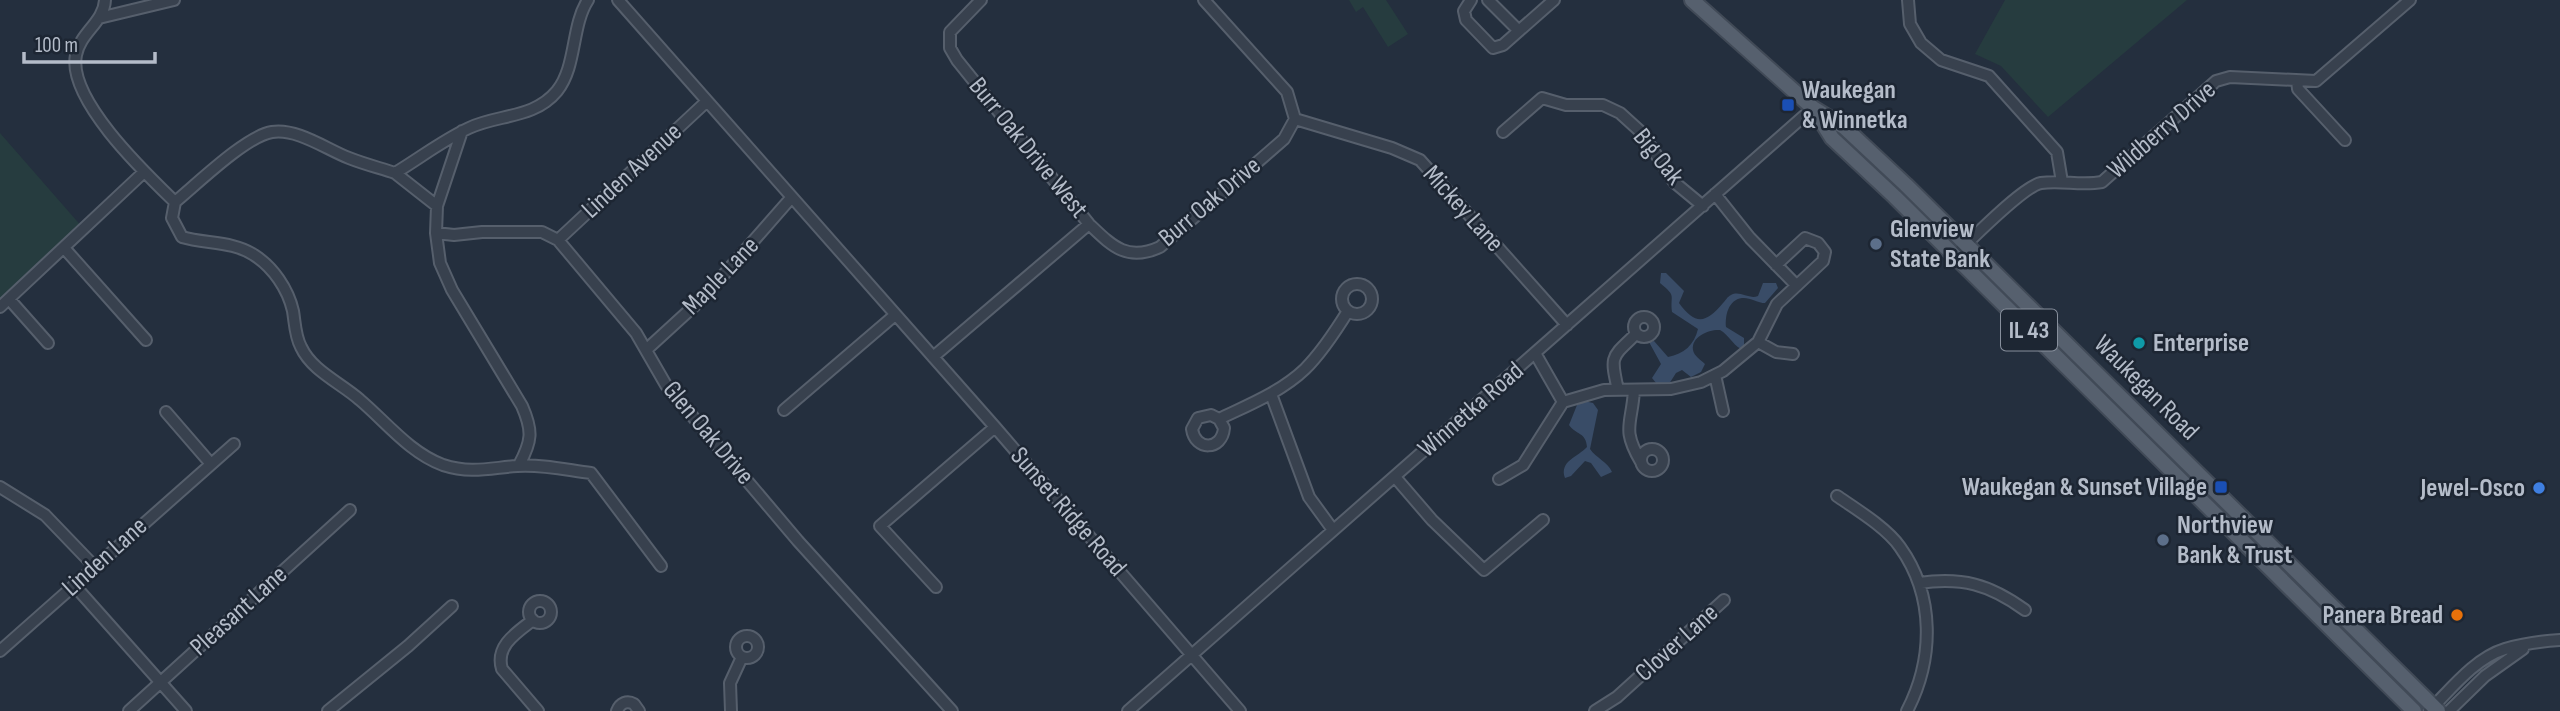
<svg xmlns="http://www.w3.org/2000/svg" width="2560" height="711" viewBox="0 0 2560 711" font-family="'Sofia Sans Condensed',sans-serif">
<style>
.green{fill:#263c3f}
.water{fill:#394c67}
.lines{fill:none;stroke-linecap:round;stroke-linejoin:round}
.minor-casing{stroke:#565f6c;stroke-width:14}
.major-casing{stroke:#414a57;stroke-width:18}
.minor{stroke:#38414e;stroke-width:10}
.major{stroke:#56606e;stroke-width:14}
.transit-dot{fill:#1a4fb4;stroke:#1d2633;stroke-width:2.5}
.service-dot{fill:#5c6f8a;stroke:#1d2633;stroke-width:2.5}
.culture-dot{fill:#0f9aa8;stroke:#1d2633;stroke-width:2.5}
.shop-dot{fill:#3f7fe0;stroke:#1d2633;stroke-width:2.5}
.food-dot{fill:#e8710a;stroke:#1d2633;stroke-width:2.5}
.labels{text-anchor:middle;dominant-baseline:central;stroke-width:5;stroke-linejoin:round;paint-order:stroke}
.shield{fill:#1d2633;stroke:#878f9c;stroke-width:2}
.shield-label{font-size:24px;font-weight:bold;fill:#b4bcc9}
.poi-label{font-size:26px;font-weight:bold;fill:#b4bcc9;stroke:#1d2633;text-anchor:start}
.street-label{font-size:26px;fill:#b4bcc9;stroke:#1d2633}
</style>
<rect width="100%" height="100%" fill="#242f3e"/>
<path class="green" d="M1349,0H1386L1408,34L1388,47L1363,7L1356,12Z
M2005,0H2187L2048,117L2001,66L1975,54Z
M0,133L83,228L0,302Z"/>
<path class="water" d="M1661,273H1666L1684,291L1679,303C1696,326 1706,323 1723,303C1726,300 1727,297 1731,295C1740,290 1749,300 1758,296L1763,283H1776L1778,288L1765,303C1758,303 1749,297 1742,298C1728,300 1725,316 1726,327L1744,338V346L1741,349C1732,344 1729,335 1720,330C1710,329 1691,336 1693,350C1694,356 1701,360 1705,364L1701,372L1691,377L1682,370L1676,373L1669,384H1657L1652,378L1661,364L1649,342L1654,341L1668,357C1684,354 1694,345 1698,329L1672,312C1670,294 1677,297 1660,283Z
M1584,401L1593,403L1598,410L1590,449C1596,458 1608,462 1612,472L1601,477L1591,463L1585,461L1571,476L1565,478C1559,461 1578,457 1587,447C1586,432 1576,435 1569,425L1577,405Z"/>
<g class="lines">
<g class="minor-casing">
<path id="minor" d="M105,0C104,22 80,33 76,55C67,99 145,173 175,202L172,218L182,237C205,244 233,241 254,255C273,267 288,289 293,311C295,323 295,336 301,347C312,371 341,383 360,400C386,422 410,453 443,465C471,474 490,468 517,466C541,464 567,470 591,473L661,566
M618,0L995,427L1240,711
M981,0L950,32V48L957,60L1089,224C1112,246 1127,262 1160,247L1284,139L1295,119
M1204,0L1287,92L1295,119
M1471,0L1464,11L1466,20L1493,48L1503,45L1554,0
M1488,0L1519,31
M1908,0L1910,24L1921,43L1941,60L1989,76L2057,152L2062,182
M99,18L174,0
M2297,81L2298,89L2345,140
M1295,119L1392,148L1420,160L1567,325
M462,131L437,206L436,233L440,263L452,290L522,406C533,431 532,441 519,465
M1503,132L1542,98L1566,105H1603L1620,113L1642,133L1674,182L1703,206
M395,173L437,206
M1715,194L1750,238L1796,285
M175,202C197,184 246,136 272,132C297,128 326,149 349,158C364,164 380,168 395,173C420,158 443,140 469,128C498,114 534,119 557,91C577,66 571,26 588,0
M436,233L454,235L482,232H542L558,240L636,333L666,385L798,541L952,711
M558,240L706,102
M65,249L146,340
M1961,249C1976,235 2024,186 2041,183C2062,180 2081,186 2102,182L2216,81L2230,77L2316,81L2410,0
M1342 299a15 15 0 1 1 30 0a15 15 0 1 1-30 0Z
M9,299L48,343
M0,307L144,172
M1634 327a10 10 0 1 1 20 0a10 10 0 1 1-20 0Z
M1758,342L1776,352L1793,354
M646,350L705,296L791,198
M1535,353L1563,402
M933,357L1089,224
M1715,375L1723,411
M1618,390C1610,355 1611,358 1636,334
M1634,390C1632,425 1621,428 1641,462
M1271,394L1309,497L1333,530
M784,410L895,315
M166,412L211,464
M1219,419L1224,428C1222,451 1195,451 1192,429L1198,418L1211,415L1219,419C1248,405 1281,392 1305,369C1322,352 1335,332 1348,311
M1641 460a11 11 0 1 1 22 0a11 11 0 1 1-22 0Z
M1395,477L1432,520L1484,570L1543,520
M1499,479L1523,465L1563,402L1604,390L1671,389L1701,382L1723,371L1758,342L1777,304L1823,261L1825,252L1818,243L1805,238L1776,265
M0,487L45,515L94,566
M1837,496C1856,509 1887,528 1900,547C1935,596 1934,659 1907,711
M1919,583C1962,577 1989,584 2025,610
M74,585L186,711
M936,587L880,526L995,427
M529 612a11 11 0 1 1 22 0a11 11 0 1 1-22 0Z
M533,620C516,633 495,646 502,669L538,711
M736 647a11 11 0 1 1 22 0a11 11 0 1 1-22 0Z
M0,651L234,444
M129,711L350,510
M328,711L408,646L452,606
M617,711C620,703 627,700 634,704L639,711
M731,711L730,683L742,657
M1128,711L1813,108
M1595,711L1617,697L1724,600
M2429,711C2451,689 2475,658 2505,649C2522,644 2543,641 2560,640
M2449,711L2485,676L2523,649"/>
</g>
<g class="major-casing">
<path id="major" d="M1692,0L1813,108L1844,127L1906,185L2438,711
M1815,111L1832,138L1895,197L2414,711"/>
</g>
<use href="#minor" class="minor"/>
<use href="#major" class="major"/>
</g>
<g class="transit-dot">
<rect x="1781" y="98" width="14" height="14" rx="3.5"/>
<rect x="2214" y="480" width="14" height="14" rx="3.5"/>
</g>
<g class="service-dot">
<circle cx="1876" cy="244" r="7"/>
<circle cx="2163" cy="540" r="7"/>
</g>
<circle class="culture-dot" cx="2139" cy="343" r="7"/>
<circle class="shop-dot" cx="2539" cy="488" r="7"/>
<circle class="food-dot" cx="2457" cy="615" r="7"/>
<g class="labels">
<rect class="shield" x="2001" y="309.5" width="56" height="41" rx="5"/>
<g class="shield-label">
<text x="2029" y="330">IL 43</text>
</g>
<g class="poi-label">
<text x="1802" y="90">Waukegan<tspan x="1802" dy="30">&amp; Winnetka</tspan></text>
<text x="1890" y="229">Glenview<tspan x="1890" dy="30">State Bank</tspan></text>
<text x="2153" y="343">Enterprise</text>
<text x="2207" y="487" text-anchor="end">Waukegan &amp; Sunset Village</text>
<text x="2525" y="488" text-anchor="end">Jewel-Osco</text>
<text x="2177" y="525">Northview<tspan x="2177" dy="30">Bank &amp; Trust</tspan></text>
<text x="2443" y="615" text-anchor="end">Panera Bread</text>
</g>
<g class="street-label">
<text transform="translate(2162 130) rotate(-41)">Wildberry Drive</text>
<text transform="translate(1028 148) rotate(51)">Burr Oak Drive West</text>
<text transform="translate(1658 157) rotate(51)">Big Oak</text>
<text transform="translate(632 171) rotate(-43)">Linden Avenue</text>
<text transform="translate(1210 202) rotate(-40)">Burr Oak Drive</text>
<text transform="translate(1463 209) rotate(48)">Mickey Lane</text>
<text transform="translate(721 276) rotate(-46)">Maple Lane</text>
<text transform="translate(2146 388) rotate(45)">Waukegan Road</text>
<text transform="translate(1471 410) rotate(-41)">Winnetka Road</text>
<text transform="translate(708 433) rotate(50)">Glen Oak Drive</text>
<text transform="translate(1068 512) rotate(49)">Sunset Ridge Road</text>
<text transform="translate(105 557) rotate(-42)">Linden Lane</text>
<text transform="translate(239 611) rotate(-42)">Pleasant Lane</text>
<text transform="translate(1677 643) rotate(-42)">Clover Lane</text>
</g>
</g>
<path d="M24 52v10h131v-10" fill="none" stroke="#b4bcc9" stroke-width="3.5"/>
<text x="35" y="52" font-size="21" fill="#b4bcc9" stroke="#1d2633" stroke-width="5" paint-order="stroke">100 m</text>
</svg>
